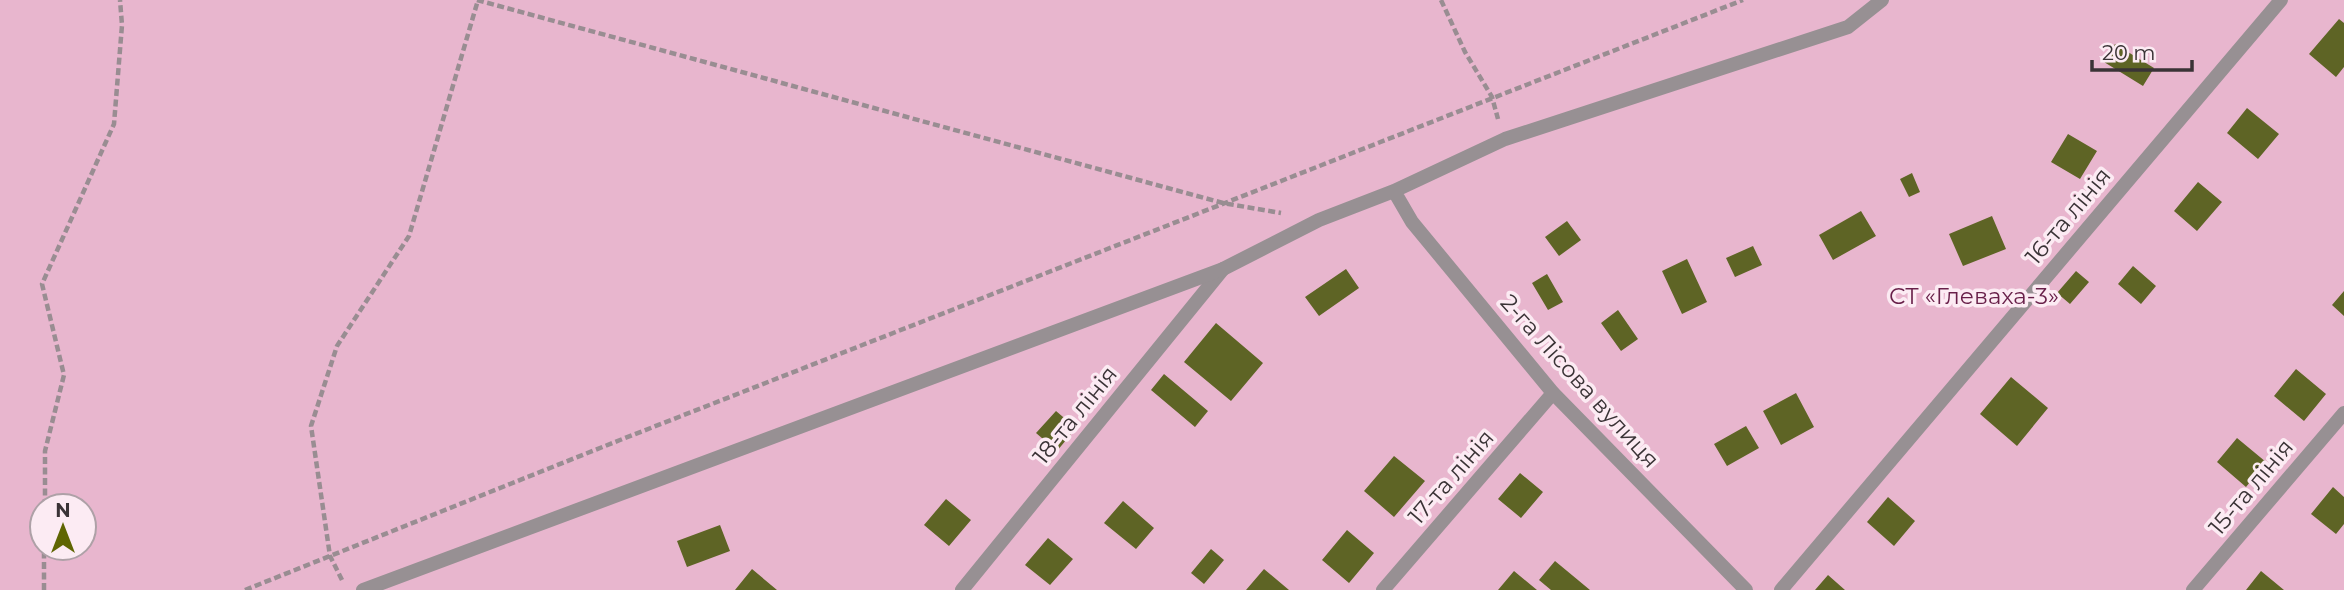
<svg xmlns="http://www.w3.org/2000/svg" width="2344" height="590" viewBox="0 0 2344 590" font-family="Montserrat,sans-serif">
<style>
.green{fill:#e8b6ce;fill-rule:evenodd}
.building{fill:#5e6425}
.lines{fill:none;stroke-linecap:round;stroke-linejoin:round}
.path{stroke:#998d92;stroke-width:4.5;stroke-dasharray:7 3.5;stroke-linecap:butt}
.service{stroke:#979093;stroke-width:14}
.minor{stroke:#979093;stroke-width:14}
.labels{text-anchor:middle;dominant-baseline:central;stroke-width:7;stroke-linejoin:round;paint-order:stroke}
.street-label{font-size:23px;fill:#3a3336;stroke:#fcebf3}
.park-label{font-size:23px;fill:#681f49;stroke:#fcebf3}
</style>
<rect width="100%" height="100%" fill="#efdee5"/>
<path class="green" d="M0,0H2344V590H0ZM42,506H84V548H42Z"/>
<path class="building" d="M2339,19L2344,23V67L2336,77L2309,54Z
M2115,44L2154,68L2143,86L2104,62Z
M2247,108L2279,134L2258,159L2227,133Z
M2068,134L2097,151L2080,179L2051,162Z
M1912,173L1920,192L1909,197L1900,179Z
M2198,182L2222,202L2197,231L2174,211Z
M1861,211L1876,236L1833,260L1819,235Z
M1992,216L2006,249L1963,266L1949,234Z
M1567,221L1581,240L1559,256L1545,237Z
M1753,246L1762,265L1735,277L1726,258Z
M1687,259L1707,302L1682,314L1662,271Z
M2133,266L2156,286L2141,304L2118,284Z
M1346,269L1359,288L1319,316L1305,297Z
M2076,271L2089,282L2070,304L2057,293Z
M1547,274L1563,302L1548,310L1532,283Z
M2344,291V316L2332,305Z
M1618,310L1638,339L1621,351L1601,323Z
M1216,323L1263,363L1231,401L1184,362Z
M2296,369L2326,394L2304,421L2274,396Z
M1164,374L1208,411L1195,427L1151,390Z
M2011,377L2048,408L2017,446L1980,414Z
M1796,393L1814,427L1781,445L1763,411Z
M1056,411L1076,428L1057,451L1036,433Z
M1746,426L1759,448L1727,466L1714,444Z
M2237,438L2266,462L2246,487L2217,462Z
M1394,456L1425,481L1394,517L1364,491Z
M1520,473L1543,492L1521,518L1498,499Z
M2333,487L2344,497V524L2336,534L2311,514Z
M1888,497L1915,521L1894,546L1867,522Z
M946,499L971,520L949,546L924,525Z
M1123,501L1154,528L1136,549L1104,523Z
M720,525L730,551L687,567L677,541Z
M1347,530L1374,553L1349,583L1322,560Z
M1048,538L1073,559L1050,585L1025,565Z
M1211,549L1224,560L1204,584L1191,573Z
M1555,561L1590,590H1551L1539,580Z
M752,569L777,590H735Z
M1264,569L1289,590H1246Z
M1514,571L1537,590H1498Z
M2261,571L2284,590H2246Z
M1828,575L1845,590H1815Z"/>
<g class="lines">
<path class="path" d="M477,0L1223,203L1281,213
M1441,0L1465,52L1492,97L1498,119
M45,506V451L64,375L42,284L114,124L122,25L120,0
M342,580L330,556L311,426L337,346L409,236L478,0
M44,590V548
M245,590L620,440L1743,0"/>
<path class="service" d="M962,590L1223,269
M1383,590L1553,393
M1781,590L2281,0
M2193,590L2344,413"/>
<path class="minor" d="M1394,191L1412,222L1553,393L1746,590
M363,590L1223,269L1319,220L1394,191L1505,139L1848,27L1882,0"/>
</g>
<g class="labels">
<g class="street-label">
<text transform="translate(2068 216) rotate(-50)">16-та лінія</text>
<text transform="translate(1580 381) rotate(48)">2-га Лісова вулиця</text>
<text transform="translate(1075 415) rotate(-51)">18-та лінія</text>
<text transform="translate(1451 477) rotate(-49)">17-та лінія</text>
<text transform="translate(2251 487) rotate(-50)">15-та лінія</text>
</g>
<g class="park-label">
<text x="1974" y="296">СТ «Глеваха-3»</text>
</g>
</g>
<g transform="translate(63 527)"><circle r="33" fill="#fcebf3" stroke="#aea1a7" stroke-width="2"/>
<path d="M0-5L12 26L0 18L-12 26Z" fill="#5f6502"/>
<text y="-10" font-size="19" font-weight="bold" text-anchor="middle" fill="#3a3336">N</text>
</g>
<path d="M2092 60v10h100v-10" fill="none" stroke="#3a3336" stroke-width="3.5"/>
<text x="2102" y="60" font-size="21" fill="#3a3336" stroke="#fcebf3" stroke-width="5" paint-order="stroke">20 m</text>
</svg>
